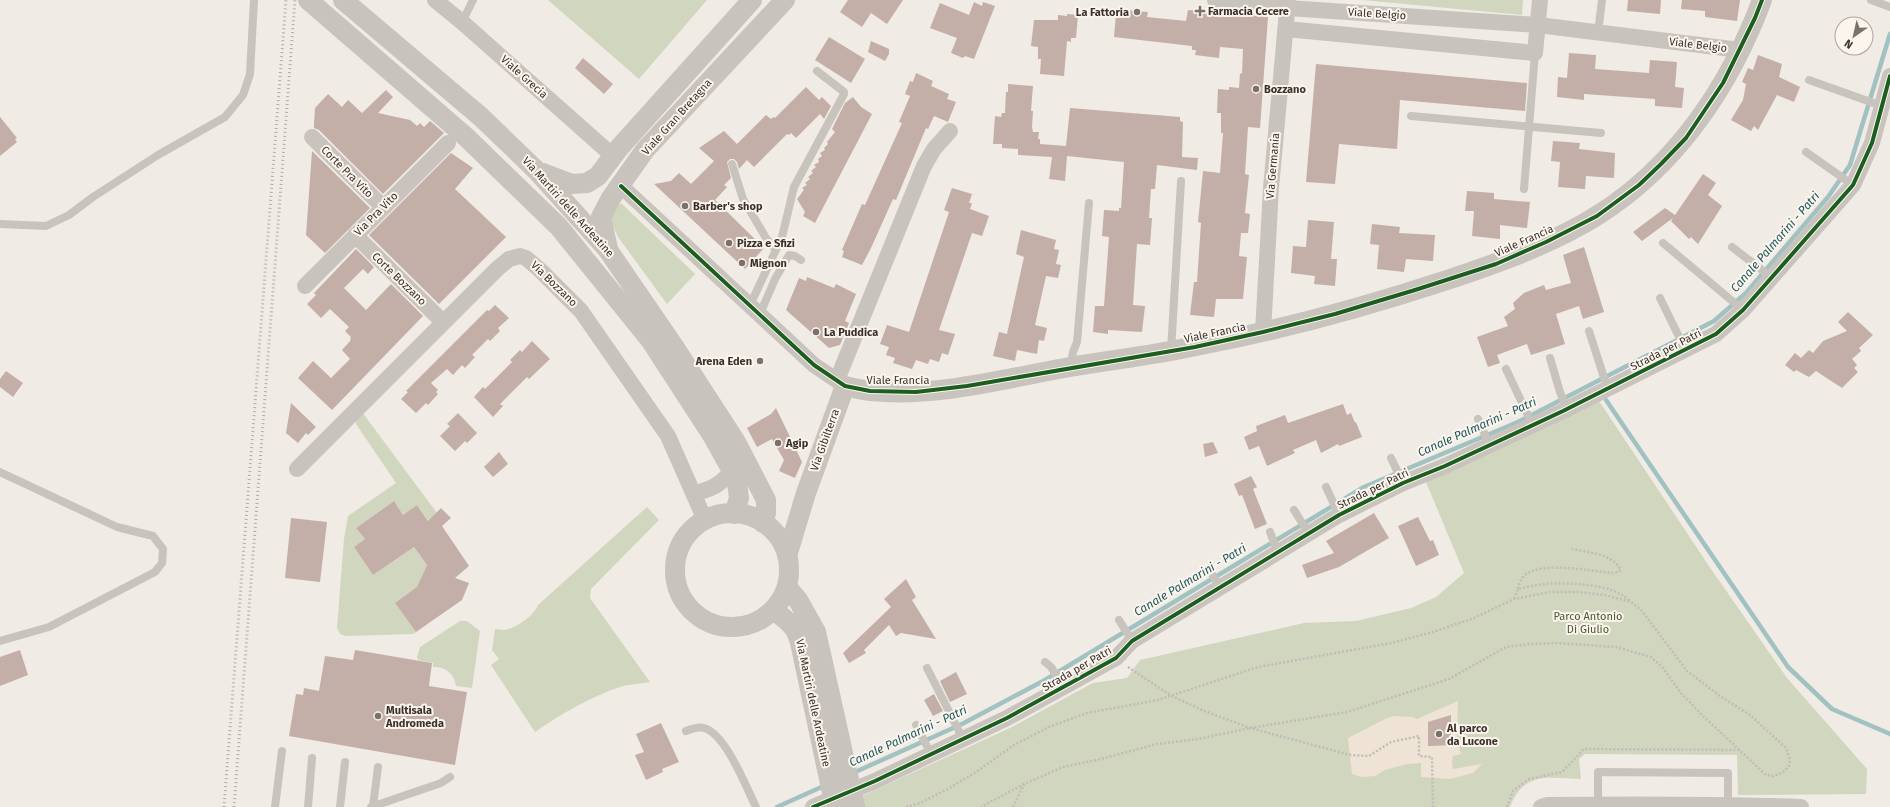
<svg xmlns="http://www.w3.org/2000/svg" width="1890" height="807" viewBox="0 0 1890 807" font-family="'Fira Sans',sans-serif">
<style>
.green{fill:#d1d6bf}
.plaza{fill:#eee3d5;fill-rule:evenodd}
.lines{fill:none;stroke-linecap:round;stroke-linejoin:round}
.stream{stroke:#a1c2c1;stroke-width:4.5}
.building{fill:#c3afa7}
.path{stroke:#c2bbb6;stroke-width:2.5;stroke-dasharray:2 2;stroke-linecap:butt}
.service{stroke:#c9c3be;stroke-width:8}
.minor{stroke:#c9c3be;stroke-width:16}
.tertiary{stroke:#c9c3be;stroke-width:20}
.rail{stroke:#b1aca8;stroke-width:3;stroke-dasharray:1 3;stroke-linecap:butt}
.tertiary-bridge{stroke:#c9c3be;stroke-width:20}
.cycleway-casing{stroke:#fbf5ee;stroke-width:6}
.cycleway{stroke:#1b5e20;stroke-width:4}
.poi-dot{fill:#7a716c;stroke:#fbf5ee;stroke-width:1.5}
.labels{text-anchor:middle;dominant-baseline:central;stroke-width:4;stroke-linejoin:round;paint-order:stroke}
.poi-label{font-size:11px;font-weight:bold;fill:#3b302b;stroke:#fbf5ee;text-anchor:start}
.street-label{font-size:11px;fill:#3b302b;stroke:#fbf5ee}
.park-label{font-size:11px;fill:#4a5a2e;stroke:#fbf5ee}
.water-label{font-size:12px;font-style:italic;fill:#1f5a5e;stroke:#fbf5ee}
</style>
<rect width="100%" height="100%" fill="#f0ebe5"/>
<path class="green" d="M548,0H707L639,79Z
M1362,0H1523L1522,15Z
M616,204H622L695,274L667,304L618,237L609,217Z
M1599,401L1711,569L1787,678L1867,769L1866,794L1738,795L1737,755L1585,754L1579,759L1581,779C1548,778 1524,771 1510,807H838L1012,727L1093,683L1127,678L1140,660L1304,623L1356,621L1411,608L1436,597L1464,573L1426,482Z
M362,412L437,513L430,523L417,505L403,515L394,501L356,528L365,539L354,547L373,575L414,547L427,565L421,578L427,581L395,603L416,632L413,634L346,636L340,634L337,628L344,539L348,516L396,483L356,424V420Z
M647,507L659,520L591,589L590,598L650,682C640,684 629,684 620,687C590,697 561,714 535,732L491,665L499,659L492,650L495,629C498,629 502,630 505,630C516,628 534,616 538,605Z
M460,621H467L480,631L472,688L456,686C454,673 446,667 433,667V663L418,660L417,657L420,647Z"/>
<path class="plaza" d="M1458,701L1457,741L1461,754L1453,756L1452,763L1453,769L1482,764L1473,773L1450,779L1421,777V763L1407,764L1385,770L1375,776L1361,777L1352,774L1348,738L1387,718L1394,716L1412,717L1417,719ZM1451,716V745L1428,746V722Z"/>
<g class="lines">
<path class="stream" d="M1606,400L1788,667L1832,709L1890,734
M853,773L962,724L1045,680L1364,487L1518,422L1714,321L1746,293L1828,197L1850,165L1890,34
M777,807L826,785"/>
</g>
<path class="building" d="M848,0H903L887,24L871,13L862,27L840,12Z
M1628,0H1661L1660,14L1627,11Z
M1682,0H1740L1737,21L1705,17V11L1681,9Z
M974,2L982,6L983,2L995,6L974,59L965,56L963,58L951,53L957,38L930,28L940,3L969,15Z
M1126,10L1148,12L1147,17L1186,21L1188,10L1268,17L1260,128L1248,127L1245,174L1249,175L1245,213L1250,214L1248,233H1241L1239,256L1247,257L1243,299H1216L1214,317L1190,315L1194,282H1197L1201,223L1198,222L1203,171L1220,173L1223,133H1221V113H1217L1218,89L1229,90V87L1239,88L1240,73L1242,74L1243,49L1220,47L1219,58L1195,55L1196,50H1192V46L1114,37L1116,14L1125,15Z
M1067,14L1078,15L1076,38H1071V42L1067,41L1064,76L1040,74L1041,59H1038V47L1031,46L1034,20H1058V15L1067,16Z
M829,37L865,59L851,83L815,60Z
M871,41L889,49V54L885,61L868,52Z
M1569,53L1596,55L1595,69L1649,73L1650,60L1677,62L1675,87L1684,88L1682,108L1655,106V99L1584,94V100L1557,97L1558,77L1567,78Z
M1758,55L1782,64L1779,77L1800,87L1794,102L1777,95L1758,130L1754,126L1751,131L1731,120L1743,100L1746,84L1742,82L1748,68L1753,70Z
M583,58L613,84L604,94L575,68Z
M1316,64L1527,83L1525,111L1400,100L1397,149L1339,144L1335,184L1306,182Z
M916,73L933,81L931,86L949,94L947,99L956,102L948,122L934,116L928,129L926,128L896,200L893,199L871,248L862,265L842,257L844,251L842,250L862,204L865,205L902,123L899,122L910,96L905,94L910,81L913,82Z
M1008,84L1033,86L1031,111H1033L1032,127L1033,132H1039L1038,139H1040V144L1066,146L1070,108L1180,117V121L1183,122L1182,157L1198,158L1197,170L1157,165L1155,189H1151L1149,218H1152L1150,245L1137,244L1133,305L1145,306L1142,332L1108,330V334L1093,332L1095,306H1104L1109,237L1102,236L1104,210L1119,211V208H1121L1124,162L1067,156L1065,181L1049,179L1052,157L1018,155V149L1002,148V144H993L995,116L1001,117L1002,113H1005L1006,92H1008Z
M806,87L819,100L822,97L831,106L824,119L820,114L796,138L791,133L789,135L787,134L754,167L747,160L739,169L737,162L734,159H730L727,162L731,178L724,185L727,187L715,200L764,248L745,269L654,184L671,181L679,173L691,184L714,161L699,148L724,131L737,144L766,115L771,119L773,117L775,118Z
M386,90L393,97L378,113L410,120L417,126L420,123L424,127L430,121L444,133L383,194L319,130L314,128V124L315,108L328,94L342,107L348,100L362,113Z
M853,97L861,107L872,114L815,223L803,216L805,212L797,199L804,190L802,188L807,185L805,183L810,179L808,177L813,173L811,171L816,167L814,165L819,162L818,159L822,156L820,153L825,150L824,148L828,144L827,142L835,132L832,129L845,103Z
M0,117L17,138L15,139L17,142L0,156Z
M1553,141L1580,143L1579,149L1615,153L1614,178L1586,176L1585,189L1558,187L1560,162L1551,161Z
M312,151L370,208L325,253L306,235Z
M451,153L473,168L455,189L506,237L439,304L369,235Z
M1703,174L1716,183L1708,195L1722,206L1698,244L1691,237L1689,239L1671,221L1673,218L1642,241L1633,232L1665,208L1675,215Z
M952,188L972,194L969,203H972L970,209L989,216L982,236L972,233L939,330L955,334L948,355L942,353L939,362L930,359L928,364L916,360L912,369L893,363L895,358L886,355L889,347L880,344L887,325L909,332L949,212L944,210Z
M1467,191L1494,193V199L1530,202L1527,228L1500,225V239L1472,236L1474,211H1465Z
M1308,220L1334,222L1331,259H1337L1335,286L1314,284L1315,276L1291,273L1293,246L1306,247Z
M1372,224L1400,227L1399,233L1435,235L1433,261L1406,259L1404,272L1377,269L1379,245L1370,244Z
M1021,230L1056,240L1054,249L1059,250L1056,264L1061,265L1058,278L1046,276L1035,325L1047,328L1044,341L1039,340L1037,354L1017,350L1015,361L993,356L999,332L1007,334L1024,257L1016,254Z
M1584,247L1604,312L1583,319L1579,306L1556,314L1565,344L1531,355L1527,344L1497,355L1500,363L1488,367L1477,337L1508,326L1504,317L1515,309L1513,303L1524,293L1544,285L1546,290L1571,283L1563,255Z
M356,249L374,267L368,274L363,269L344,288L366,310L391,284L423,316L332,410L298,378L313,361L331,378L350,359L342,350L351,340L350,339L351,337L345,331L349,327L330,309L321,318L307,304L316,295L314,293Z
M807,277L834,288L836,284L856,294L845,321L849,323L840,345L829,348L786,310L799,278L806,281Z
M495,305L509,318L498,328L500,331L490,341L488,339L472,355L475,357L465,368L462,365L453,375L447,369L431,383L438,390L436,392L438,394L428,405L426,403L416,413L401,399L408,392L406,391L487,310L489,311Z
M1848,312L1873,335L1859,348L1861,351L1852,359L1857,365L1854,368L1858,372L1842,388L1816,371L1809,377L1796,370L1794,372L1785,365L1795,353L1801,358L1809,350L1813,353L1823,341L1847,331L1838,322Z
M532,341L550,359L529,379L527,377L500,404L503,406L493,417L474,397L483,387L485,389L512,362L510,360L520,350L522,352Z
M6,371L23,383L13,397L0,387V379Z
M291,403L316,427L308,435L306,433L298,443L286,433Z
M1343,404L1347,415L1351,413L1355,423L1356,422L1362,437L1339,446L1338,444L1321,453L1316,440L1293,450L1295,453L1267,466L1259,446L1249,450L1244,437L1257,431L1256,426L1285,415L1288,423Z
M776,408L802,462L795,478L779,471L784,460L772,439L757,447L747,428L771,414Z
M458,413L477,433L467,443L465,441L455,451L440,436L450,426L447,424Z
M1213,442L1218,453L1205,457L1203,444Z
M499,452L508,464L493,477L484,467Z
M1251,476L1257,487L1253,489L1267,524L1255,529L1242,495L1239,496L1234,484Z
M394,501L403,515L417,505L428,521L441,508L451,518L442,526L469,566L455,578L469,583L462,600L416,632L395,603L417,587L427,565L414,547L373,575L354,547L365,539L356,528Z
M1374,513L1389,538L1339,567L1307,578L1302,565L1334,553L1326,541Z
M1418,517L1430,541L1433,540L1439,555L1416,566L1398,526Z
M291,518L327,522L320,582L285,578Z
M906,579L916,597L912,600L936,639L901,633L896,636L889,625L864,650L866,653L849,663L843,653L891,607L884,599Z
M20,650L28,675L0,686V657Z
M355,650L432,663L429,686L467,692L455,765L289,736L296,694L303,695L304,688L319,691L325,656L353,660Z
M956,672L967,694L950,702L940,681Z
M934,694L943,711L933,716L924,700Z
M1451,715V745L1428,746V722Z
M661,723L679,762L662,769L663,772L646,780L635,755L644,752L636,734Z"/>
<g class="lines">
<path class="path" d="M1518,589C1519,584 1521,578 1525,575C1541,561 1591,571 1612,573L1618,572L1621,570C1611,553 1590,553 1572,549
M1514,599L1518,589C1527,587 1536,585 1545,584C1566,582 1618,584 1630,602
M1128,667L1170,695L1202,710L1250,728L1350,755L1369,756L1391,742L1419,736V756L1432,757L1433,807
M906,807L920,803L948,789L976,772L1014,745L1049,727L1087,713L1158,700L1258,667L1391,643L1433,632L1474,618L1514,599L1550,592H1579L1605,595L1631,602L1642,611L1687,671L1720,696L1750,715L1786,748L1790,760L1789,766L1782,773L1773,776L1766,775L1700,713L1681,693L1663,668L1651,657L1616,647L1556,643L1530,644L1506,647L1449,679L1347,712L1250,728L1198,739L1157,744L1101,759L1063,767L1024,784L981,807
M1013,807L1024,784
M1507,807L1513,791L1529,779L1562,772L1584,749L1740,750"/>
<path class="service" d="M1871,0L1890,7
M462,22L473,0
M1598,33L1602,0
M1809,80L1882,106
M1411,116L1601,133
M1806,152L1853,185
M732,164L743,199L766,238L776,250
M1524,189L1535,53
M0,224L46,226L69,215L93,197L158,155L225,117L243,95L250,74L254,0
M1663,243L1743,310
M1732,247L1771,277
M1660,298L1686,351
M750,305L782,237L794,187L844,94V92L817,71
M760,314L775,279L789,255L795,256L801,260
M1589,331L1608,390
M1171,351L1181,181
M1550,358L1560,392L1567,409
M1070,367L1073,352L1077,342L1089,203
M1506,369L1533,426
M1478,419L1490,446
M1391,458L1403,483
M0,472L117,527L153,536L163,549L162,563L155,572L49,627L0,641
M1326,487L1339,515
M1294,510L1309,534
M1270,532L1278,553
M1209,569L1220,588
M1119,620L1132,641
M1045,662L1051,667L1064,687
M927,668L963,739
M916,725L931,754
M686,731C691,729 698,726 704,728C726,734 746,787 756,807
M1598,804V772L1728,773V805
M373,806L378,767
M275,807L282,751
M308,807L312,758
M340,807L345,762
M371,807L441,783L450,777"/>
<path class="minor" d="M435,0L462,22L613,156
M1215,0L1288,8L1538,25L1740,50
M1286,29L1535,53L1540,0
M312,137L383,207
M621,186L814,365L845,386
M355,235L443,322
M305,286L448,143
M1263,332L1271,188L1288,0
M837,380L924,166L934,149L950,131
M297,469L497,269L509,259L520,256L526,258L540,270L581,311L668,436L705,520
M694,493C711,490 721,484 732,471
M813,807L875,781L1007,718L1116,658L1132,641L1339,515L1403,483L1445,466L1563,411L1716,334L1743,310L1853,185L1872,143L1890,76
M1541,807L1547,805C1631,804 1716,804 1801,807"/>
<path class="tertiary" d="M308,0L465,136L559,227L651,341L712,435L732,471L737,483L739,498L734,514
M343,0L481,117L537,171L608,250L675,348L736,442L766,500V513L763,523
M543,173L572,184L587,183L598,176L619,148L752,0
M608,249L601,217L611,198L645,150L785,0
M675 570a57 57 0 1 1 114 0a57 57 0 1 1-114 0Z
M787,556L806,493L845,386C853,388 862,390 871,391C935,398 1007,378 1070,367C1112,360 1154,355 1196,346C1281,330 1365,307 1447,280C1498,263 1552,244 1598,215C1676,166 1730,86 1762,0
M787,587L798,600L816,632L823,663
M773,610C801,629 798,635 805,666"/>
<path class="rail" d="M224,807L286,0
M234,807L295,0"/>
<path class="tertiary-bridge" d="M823,663L855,807
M805,666L835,807"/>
<g class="cycleway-casing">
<path id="cycleway" d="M621,186L814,365L845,386L870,391L916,392L967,386L1195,347L1263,332L1335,314L1415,290L1496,264L1546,242L1597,216L1639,185L1661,164L1686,138L1723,83L1755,18L1762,0
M813,807L875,781L1007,718L1116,658L1132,641L1339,515L1403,483L1445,466L1563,411L1716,334L1743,310L1853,185L1872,143L1890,76"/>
</g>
<use href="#cycleway" class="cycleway"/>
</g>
<g class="poi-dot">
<path d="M1198 5h4v4h4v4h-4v4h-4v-4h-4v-4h4z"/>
<circle cx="1137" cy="12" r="4"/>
<circle cx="1256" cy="89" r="4"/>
<circle cx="685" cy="206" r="4"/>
<circle cx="729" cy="243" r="4"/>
<circle cx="742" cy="263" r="4"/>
<circle cx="816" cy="332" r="4"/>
<circle cx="760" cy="361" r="4"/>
<circle cx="778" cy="443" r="4"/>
<circle cx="378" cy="716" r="4"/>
<circle cx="1439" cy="734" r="4"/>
</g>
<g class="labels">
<g class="poi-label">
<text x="1208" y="11">Farmacia Cecere</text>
<text x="1129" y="12" text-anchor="end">La Fattoria</text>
<text x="1264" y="89">Bozzano</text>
<text x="693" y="206">Barber's shop</text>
<text x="737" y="243">Pizza e Sfizi</text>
<text x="750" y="263">Mignon</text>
<text x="824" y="332">La Puddica</text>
<text x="752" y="361" text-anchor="end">Arena Eden</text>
<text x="786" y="443">Agip</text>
<text x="386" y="710">Multisala<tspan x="386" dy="13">Andromeda</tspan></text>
<text x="1447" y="728">Al parco<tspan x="1447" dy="13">da Lucone</tspan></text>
</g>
<g class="street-label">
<text transform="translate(1377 14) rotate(4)">Viale Belgio</text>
<text transform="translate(1698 45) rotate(7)">Viale Belgio</text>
<text transform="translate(524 77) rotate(42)">Viale Grecia</text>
<text transform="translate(677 117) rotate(-48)">Viale Gran Bretagna</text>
<text transform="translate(1273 166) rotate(-85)">Via Germania</text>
<text transform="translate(347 172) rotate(45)">Corte Pra Vito</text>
<text transform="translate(568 207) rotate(48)">Via Martiri delle Ardeatine</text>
<text transform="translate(376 214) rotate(-45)">Via Pra Vito</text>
<text transform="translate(1524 241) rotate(-24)">Viale Francia</text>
<text transform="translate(399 279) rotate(44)">Corte Bozzano</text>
<text transform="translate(554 284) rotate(44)">Via Bozzano</text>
<text transform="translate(1215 333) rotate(-12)">Viale Francia</text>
<text transform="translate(1666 350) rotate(-27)">Strada per Patri</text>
<text x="898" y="380">Viale Francia</text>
<text transform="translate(825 440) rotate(-70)">Via Gibilterra</text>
<text transform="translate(1373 489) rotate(-26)">Strada per Patri</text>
<text transform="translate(1077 669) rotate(-30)">Strada per Patri</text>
<text transform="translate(813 703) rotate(78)">Via Martiri delle Ardeatine</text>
</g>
<g class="park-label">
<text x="1588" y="616">Parco Antonio<tspan x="1588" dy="13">Di Giulio</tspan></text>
</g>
<g class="water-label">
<text transform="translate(1775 242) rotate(-49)">Canale Palmarini - Patri</text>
<text transform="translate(1477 427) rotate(-24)">Canale Palmarini - Patri</text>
<text transform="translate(1190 580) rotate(-31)">Canale Palmarini - Patri</text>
<text transform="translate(908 736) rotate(-25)">Canale Palmarini - Patri</text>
</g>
</g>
<g transform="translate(1854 36) rotate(214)"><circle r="19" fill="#fbf5ee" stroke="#aea6a0"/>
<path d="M0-3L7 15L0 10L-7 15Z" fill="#7a716c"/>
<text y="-6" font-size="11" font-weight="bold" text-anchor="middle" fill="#3b302b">N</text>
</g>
</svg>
